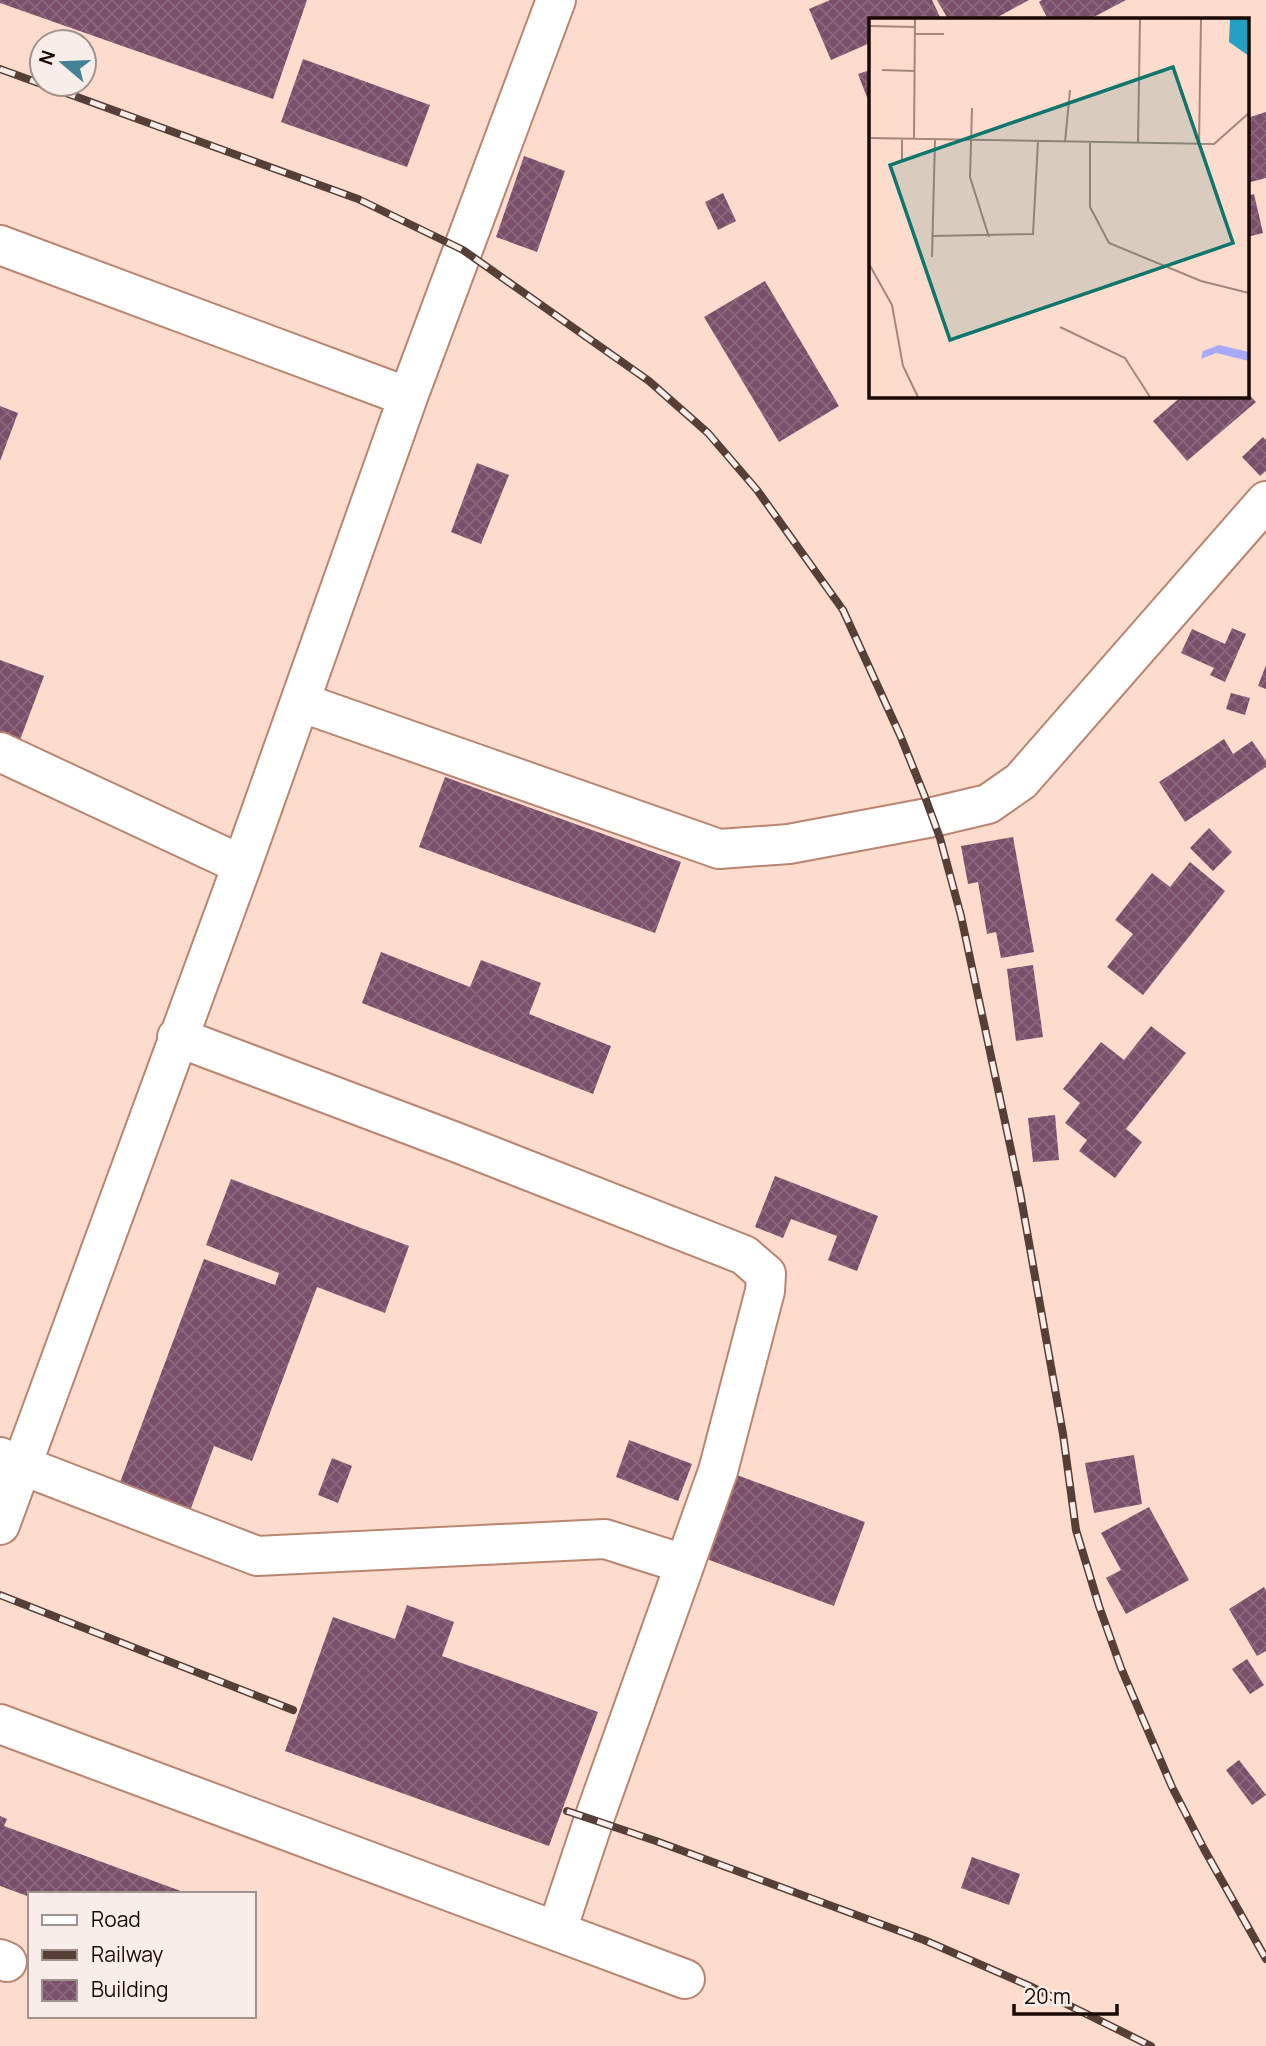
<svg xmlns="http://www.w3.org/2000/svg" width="1266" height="2046" viewBox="0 0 1266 2046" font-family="Manrope,sans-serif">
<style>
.building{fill:url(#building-cross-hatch)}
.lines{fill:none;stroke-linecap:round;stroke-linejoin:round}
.minor-casing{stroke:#b98571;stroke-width:42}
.minor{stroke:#fff;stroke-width:38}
.rail-casing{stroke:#553f37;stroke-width:8}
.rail{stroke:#f9ede9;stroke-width:5;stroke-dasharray:16;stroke-linecap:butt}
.inset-road{fill:none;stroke:#a3877c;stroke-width:2}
.view{fill:#0f766e;fill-opacity:0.15;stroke:#0f766e;stroke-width:3.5}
.inset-edge{fill:none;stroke:#1b0903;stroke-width:3.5}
</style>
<defs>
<pattern id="building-cross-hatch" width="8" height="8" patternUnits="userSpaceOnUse" patternTransform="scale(1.75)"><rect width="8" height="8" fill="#7b4f6a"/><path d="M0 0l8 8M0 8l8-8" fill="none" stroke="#8b687c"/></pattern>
</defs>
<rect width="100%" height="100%" fill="#fddbcd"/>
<path class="building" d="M0,0H307L273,99L0,3Z
M830,0H932L941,19H870V43L831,60L809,9Z
M937,0H1029L994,19H948Z
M1042,0H1126L1090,19H1048L1039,2Z
M303,59L430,105L407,167L281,122Z
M870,70V105L858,74Z
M1266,112V178L1247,183V118Z
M524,156L565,171L537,252L496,237Z
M723,193L736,221L718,230L705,202Z
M1254,194L1263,233L1247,237V196Z
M765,281L839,406L779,442L704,317Z
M1247,392L1256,402L1187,461L1153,421L1182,396H1247Z
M0,406L18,413L0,461Z
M1263,437L1266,440V471L1260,476L1242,457Z
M477,463L509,475L481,544L451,532Z
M1232,628L1246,634L1225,682L1210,675L1214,668L1181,653L1192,629L1225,644Z
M0,660L44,676L20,740L0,733Z
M1266,665V689L1258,686Z
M1231,693L1250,698L1245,715L1226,709Z
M1224,739L1233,754L1252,741L1266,761V767L1185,822L1159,782Z
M445,777L681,862L655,933L419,847Z
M1209,828L1232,852L1213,871L1190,848Z
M1013,837L1034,952L1001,958L996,932L987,934L978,882L968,884L961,846Z
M1190,862L1225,891L1143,995L1107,967L1133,934L1115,920L1152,873L1170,887Z
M381,952L470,987L481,960L541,983L529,1014L611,1046L593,1094L362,1003Z
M1033,965L1043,1037L1016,1041L1007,969Z
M1151,1026L1186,1053L1126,1129L1142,1142L1115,1178L1079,1151L1087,1140L1065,1123L1080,1103L1063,1089L1101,1042L1124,1060Z
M1055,1115L1059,1160L1033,1162L1028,1118Z
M775,1176L878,1216L857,1271L828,1260L837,1236L791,1219L783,1238L755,1227Z
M231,1179L409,1246L385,1313L317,1287L252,1461L214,1446L187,1519L116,1493L204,1259L275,1285L279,1273L206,1245Z
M629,1440L692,1464L678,1501L616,1477Z
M1134,1455L1142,1504L1094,1513L1085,1463Z
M332,1458L352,1466L338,1503L318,1495Z
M734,1474L865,1522L834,1606L704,1558Z
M1149,1507L1189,1580L1126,1614L1106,1578L1121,1570L1101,1533Z
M1264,1587L1266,1591V1651L1257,1656L1229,1609Z
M407,1605L454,1622L442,1656L598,1712L549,1846L285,1751L333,1617L395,1639Z
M1247,1659L1264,1685L1250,1694L1232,1669Z
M1239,1760L1266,1795L1252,1805L1226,1770Z
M0,1816L7,1819L4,1826L189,1894H30V1897L0,1886Z
M972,1857L1020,1874L1009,1905L961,1888Z"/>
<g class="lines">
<g class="minor-casing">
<path id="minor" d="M0,245L408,397
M300,702L719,849L789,844L933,817L988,804L1021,781L1266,501
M0,752L242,865
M177,1037L458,1143L744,1255L766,1274L765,1291L718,1471L594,1819L557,1930
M0,1457L257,1556L605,1539L684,1564
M0,1525L242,865L408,397L556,0
M0,1724L685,1979
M0,1959L7,1962"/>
</g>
<use href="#minor" class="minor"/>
<g class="rail-casing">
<path id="rail" d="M0,69L358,199L463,250L649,381L708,433L757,490L843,610L900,735L925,797L940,838L961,916L1020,1192L1063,1434L1076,1530L1099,1606L1121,1668L1172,1787L1204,1849L1266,1959
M0,1595L293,1710
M567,1811L656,1841L924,1940L1032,1987L1151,2046"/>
</g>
<use href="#rail" class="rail"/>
</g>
<g transform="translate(869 18)">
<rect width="380" height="380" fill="#fddbcd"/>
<path d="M350,327L380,334V343L347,335L332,341L334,333Z" fill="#a8aaf9"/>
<path d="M361,1H380V38L360,24Z" fill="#24a0c3"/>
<path class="inset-road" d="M0,8L46,9M46,16H75M13,52L46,53M103,90L101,159L120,219M0,120L345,126L380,95M45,121L46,1M196,124L201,72M221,124V189L240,225L332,263L380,275M269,125L271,1M330,126L332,1M33,144V121M63,218L164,216L169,123M63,239L66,122M0,246L23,287L34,348L49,379M191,309L256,340L281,379"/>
<path class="view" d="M304,49L364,225L81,322L21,147Z"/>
<rect width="380" height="380" class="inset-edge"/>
</g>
<rect x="28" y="1892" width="228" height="126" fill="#f9ede9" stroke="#a0928d" stroke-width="2"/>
<rect x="42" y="1915" width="35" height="10" fill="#ffffff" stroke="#a0928d" stroke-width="2"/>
<text x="91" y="1927" font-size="21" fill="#1b0903">Road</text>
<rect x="42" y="1950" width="35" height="10" fill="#553f37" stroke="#a0928d" stroke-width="2"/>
<text x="91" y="1962" font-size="21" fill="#1b0903">Railway</text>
<rect x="42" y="1980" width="35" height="21" fill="url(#building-cross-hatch)" stroke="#a0928d" stroke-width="2"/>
<text x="91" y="1997" font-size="21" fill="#1b0903">Building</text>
<g transform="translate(63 63) rotate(289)"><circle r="33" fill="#f9ede9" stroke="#a0928d" stroke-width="2"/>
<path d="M0-5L12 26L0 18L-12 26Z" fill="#448297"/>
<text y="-10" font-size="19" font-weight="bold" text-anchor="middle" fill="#1b0903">N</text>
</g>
<path d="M1014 2004v10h103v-10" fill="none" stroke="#1b0903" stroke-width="3.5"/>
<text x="1024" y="2004" font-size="21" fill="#1b0903" stroke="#f9ede9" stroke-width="5" paint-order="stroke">20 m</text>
</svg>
